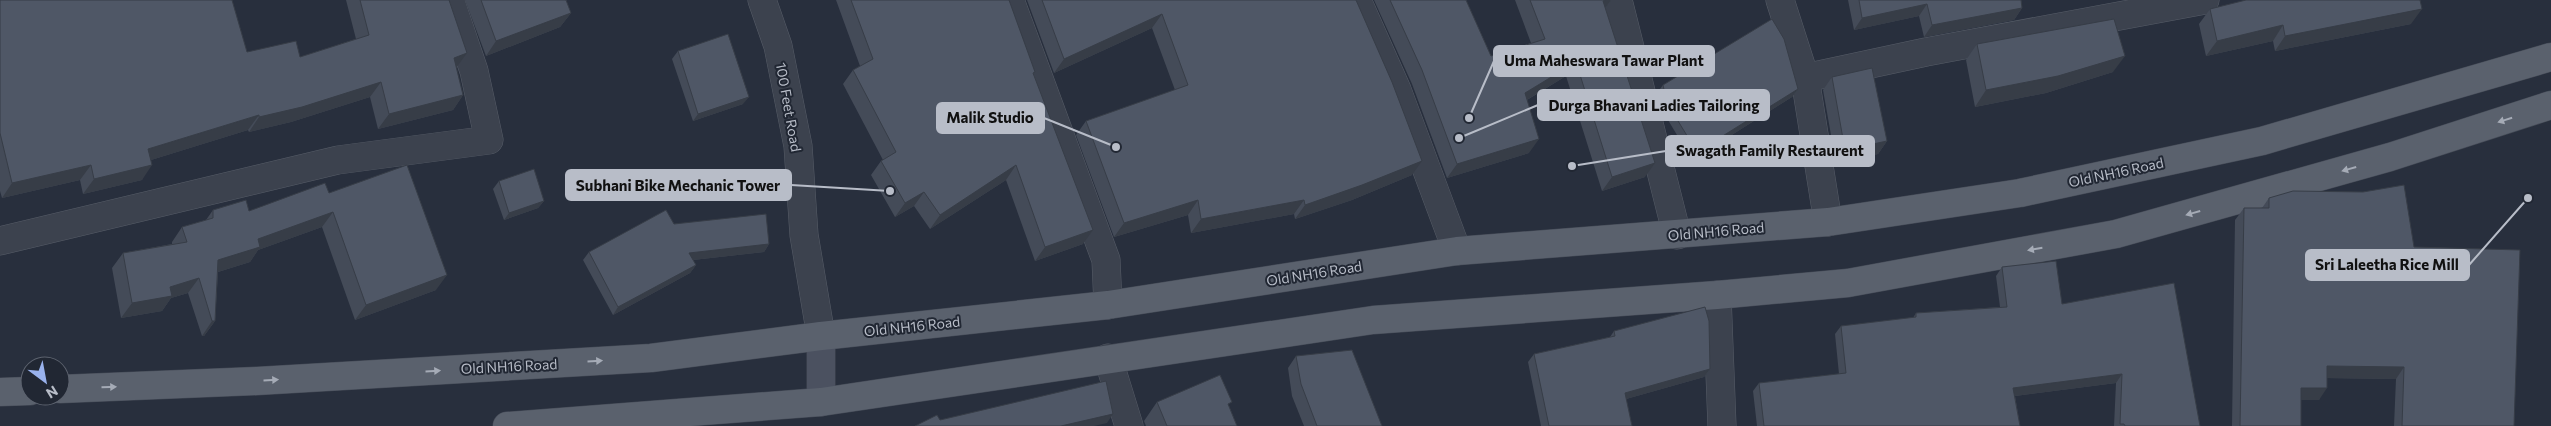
<svg xmlns="http://www.w3.org/2000/svg" width="2551" height="426" viewBox="0 0 2551 426" font-family="Commissioner,sans-serif">
<style>
.lines{fill:none;stroke-linecap:round;stroke-linejoin:round}
.minor-casing{stroke:#575d68;stroke-width:29}
.tertiary-casing{stroke:#575d68;stroke-width:29}
.secondary-casing{stroke:#454b57;stroke-width:29}
.primary-casing{stroke:#454b57;stroke-width:29}
.minor{stroke:#3c424e;stroke-width:28}
.tertiary{stroke:#3c424e;stroke-width:28}
.secondary{stroke:#4b5160;stroke-width:28}
.primary{stroke:#5a616d;stroke-width:28}
.wall{fill:#444b58}
.shaded-wall{fill:#373d47}
.building{fill:#4f5766;stroke:#373d47}
.oneway{fill:#a5abb6}
.labels{text-anchor:middle;dominant-baseline:central;stroke-width:4;stroke-linejoin:round;paint-order:stroke}
.street-label{font-size:14px;fill:#b8bdc8;stroke:#212733}
.leader{fill:none;stroke:#b8bdc8;stroke-width:2}
.callout-dot{fill:#b8bdc8;stroke:#212733;stroke-width:2}
.callout{fill:#b8bdc8;stroke:#b8bdc8;stroke-width:2}
.callout-label{font-size:15px;text-anchor:middle;font-weight:bold;fill:#111}
</style>
<rect width="100%" height="100%" fill="#282f3d"/>
<g class="lines">
<g class="minor-casing">
<path id="minor" d="M1010,0L1106,260L1108,305
M1357,0L1397,90L1457,251
M1618,0L1677,235
M1780,0L1805,78L1926,52L2205,0
M1805,78L1828,222
M0,241L338,160L489,140L474,71L450,0
M1108,358L1129,426"/>
</g>
<g class="tertiary-casing">
<path id="tertiary" d="M762,0L778,46L798,146L804,235L821,336
M1717,295L1722,426"/>
</g>
<g class="secondary-casing">
<path id="secondary" d="M821,336V402"/>
</g>
<g class="primary-casing">
<path id="primary" d="M60,389L257,381L651,358L821,336L1108,305L1457,251L1828,222L2020,193L2262,141L2551,57
M0,392L30,391
M507,426L821,402L1373,320L1717,295L1848,283L2116,234L2390,157L2551,105"/>
</g>
<use href="#minor" class="minor"/>
<use href="#tertiary" class="tertiary"/>
<use href="#secondary" class="secondary"/>
<use href="#primary" class="primary"/>
</g>
<path class="wall" d="M0,0L247,52L300,57L356,39L346,0H449L456,68L463,95L453,110L378,129L370,97L291,122L249,132L248,130L151,160L142,180L83,194L80,180L2,198L0,191Z
M465,0H566L571,13L560,27L486,56Z
M836,0H1009L1034,74L1083,244L1035,261L1006,180L930,229L914,206L895,217L871,175L881,161L883,160L843,84L853,70L860,66Z
M1027,0H1356L1412,175L1352,200L1295,219L1294,214L1191,233L1188,215L1114,237L1076,135L1086,121L1175,90L1152,28L1054,73Z
M1374,0H1466L1491,56L1531,43L1515,0H1611L1605,8L1645,177L1602,191L1566,76L1527,100L1529,153L1447,178L1412,84Z
M1848,0H2021L2022,8L2014,20L1924,37L1919,16L1854,30Z
M2210,9L2411,24L2275,51L2273,41L2206,56L2199,24Z
M1977,44L2113,72L2046,93L1975,107L1966,60Z
M678,51L743,104L693,121L672,59Z
M1832,77L1887,141L1878,154L1836,163L1823,90Z
M1663,85L1798,89L1792,97L1692,160L1662,110L1657,93Z
M499,181L544,201L538,208L504,220L493,189Z
M329,193L436,290L355,320L322,227L258,250L250,262L218,272L215,321L204,336H202L188,293L171,298L162,311L121,318L112,268L123,253L172,244V242L182,227L206,220L213,210L249,211Z
M2269,198L2414,247L2514,426H2394L2396,379L2327,378L2319,400H2301V426H2232L2235,220L2244,208H2262Z
M674,224L769,244L764,252L693,260L696,265L690,273L613,315L583,260L589,252Z
M2002,267L2062,304L2200,426H2114L2116,383L2015,396L2020,426H1757L1753,391L1759,383L1839,374L1835,334L1841,326L1913,318L1916,313L2000,307L1996,276Z
M1614,331L1710,369L1704,377L1626,399L1632,426H1541L1528,362L1534,354L1610,337Z
M1296,356L1382,426H1304L1292,396L1288,368Z
M1157,402L1229,406L1237,426H1146L1144,421Z"/>
<path class="shaded-wall" d="M1606,0H1611L1603,11V1Z
M1927,4L1919,16L1854,30L1862,18Z
M2022,8L2014,20L1924,37L1932,25Z
M2422,9L2411,24L2275,51L2285,36Z
M571,13L560,27L486,56L496,41Z
M1162,14L1152,28L1054,73L1064,59Z
M2283,25L2273,41L2206,56L2217,41Z
M467,53L456,68L454,58Z
M2125,56L2113,72L2046,93L1975,107L1986,90Z
M1576,62L1566,76L1515,107L1525,93Z
M381,82L370,97L291,122L249,132L259,117Z
M1798,89L1792,97L1692,160L1697,152Z
M463,95L453,110L378,129L389,114Z
M749,97L743,104L693,121L698,114Z
M259,115L248,130L138,164L148,149Z
M1539,139L1529,153L1447,178L1457,164Z
M1887,141L1878,154L1836,163L1845,150Z
M1422,161L1412,175L1352,200L1295,219L1305,205Z
M1655,163L1645,177L1602,191L1612,177Z
M91,165L80,180L2,198L12,183Z
M152,165L142,180L83,194L94,179Z
M1016,165L1006,180L930,229L940,215Z
M924,192L914,206L895,217L905,203Z
M1198,200L1188,215L1114,237L1124,223Z
M1304,200L1294,214L1191,233L1201,219Z
M544,201L538,208L504,220L509,213Z
M333,212L322,227L258,250L250,262L208,275L218,260L258,239Z
M1093,230L1083,244L1035,261L1045,247Z
M769,244L764,252L684,261L689,253Z
M696,265L690,273L613,315L618,307Z
M447,275L436,290L355,320L366,305Z
M199,278L188,293L171,298L162,311L121,318L132,303L170,287Z
M212,321H215L204,336H202Z
M2327,366L2404,367L2396,379L2319,378Z
M1710,369L1704,377L1619,401L1625,393Z
M2122,374L2116,383L2007,397L2013,388Z
M2301,388H2327L2319,400H2293Z
M1113,414L1107,423L1094,426H1061Z"/>
<path class="building" d="M0,0H232L247,52L296,41L300,57L369,35L360,0H449L467,53L454,58L463,95L389,114L381,82L302,107L259,117V115L148,149L152,165L94,179L91,165L12,183L0,133Z
M481,0H566L571,13L496,41Z
M851,0H1009L1035,72L1033,73L1093,230L1045,247L1016,165L940,215L924,192L905,203L881,161L896,152L853,70L873,59Z
M1042,0H1356L1392,82L1422,161L1362,185L1305,205L1304,200L1201,219L1198,200L1124,223L1086,121L1188,85L1162,14L1064,59Z
M1390,0H1466L1491,56L1545,39L1530,0H1606L1603,1L1655,163L1612,177L1576,62L1525,93L1539,139L1457,164L1422,70Z
M1859,0H2021L2022,8L1932,25L1927,4L1862,18Z
M2246,0H2420L2422,9L2285,36L2283,25L2217,41L2210,9Z
M1772,19L1784,39L1798,89L1697,152L1667,103L1663,85Z
M2114,19L2125,56L2058,76L1986,90L1977,44Z
M728,34L749,97L698,114L678,51Z
M1872,68L1887,141L1845,150L1832,77Z
M407,165L447,275L366,305L333,212L258,239L260,247L218,260L215,321H212L199,278L170,287L172,296L132,303L123,253L187,242L182,227L213,218V210L246,200L249,211L325,183L329,193Z
M534,169L544,201L509,213L499,181Z
M2404,185L2414,247L2520,250L2514,426H2402L2404,367L2327,366V388H2301V426H2240L2244,208H2269V198L2293,191L2363,192Z
M666,210L674,224L766,214L769,244L689,253L696,265L618,307L589,252Z
M2056,261L2062,304L2174,283L2200,426H2125L2124,424H2120L2122,374L2013,388L2020,426H1764L1759,383L1846,373L1841,326L1916,317V313L2007,307L2002,267Z
M1705,307L1709,321L1710,369L1625,393L1632,426H1549L1534,354L1615,336L1614,331Z
M1352,350L1382,426H1317L1301,384L1296,356Z
M1220,375L1232,402L1228,404L1237,426H1167L1157,402Z
M1106,381L1113,414L1061,426H915L937,415L940,420Z"/>
<defs><path id="oneway-solid" d="M-6-.8H1V-3.2L6.5 0L1 3.2V.8H-6Z" transform="scale(1.25)"/></defs>
<g class="oneway">
<use href="#oneway-solid" transform="translate(2505 120) rotate(162)"/>
<use href="#oneway-solid" transform="translate(2349 169) rotate(164)"/>
<use href="#oneway-solid" transform="translate(2193 213) rotate(164)"/>
<use href="#oneway-solid" transform="translate(2035 249) rotate(170)"/>
<use href="#oneway-solid" transform="translate(595 361) rotate(-3)"/>
<use href="#oneway-solid" transform="translate(433 371) rotate(-3)"/>
<use href="#oneway-solid" transform="translate(271 380) rotate(-3)"/>
<use href="#oneway-solid" transform="translate(109 387) rotate(-2)"/>
</g>
<g class="labels">
<g class="street-label">
<text transform="translate(789 107) rotate(80)">100 Feet Road</text>
<text transform="translate(2116 172) rotate(-12)">Old NH16 Road</text>
<text transform="translate(1716 231) rotate(-5)">Old NH16 Road</text>
<text transform="translate(1314 273) rotate(-9)">Old NH16 Road</text>
<text transform="translate(912 326) rotate(-6)">Old NH16 Road</text>
<text transform="translate(509 366) rotate(-3)">Old NH16 Road</text>
</g>
</g>
<path class="leader" d="M1469 118L1494 61M1459 138L1538 105M1116 147L1044 118M1572 166L1666 151M890 191L791 185M2528 198L2469 265"/>
<g class="callout-dot">
<circle cx="1469" cy="118" r="5"/>
<circle cx="1459" cy="138" r="5"/>
<circle cx="1116" cy="147" r="5"/>
<circle cx="1572" cy="166" r="5"/>
<circle cx="890" cy="191" r="5"/>
<circle cx="2528" cy="198" r="5"/>
</g>
<g class="callout">
<rect x="1494" y="46" width="220" height="30" rx="5"/>
<rect x="1538" y="90" width="231" height="30" rx="5"/>
<rect x="937" y="103" width="107" height="30" rx="5"/>
<rect x="1666" y="136" width="208" height="30" rx="5"/>
<rect x="566" y="170" width="225" height="30" rx="5"/>
<rect x="2306" y="250" width="163" height="30" rx="5"/>
</g>
<g class="callout-label">
<text x="1604" y="66">Uma Maheswara Tawar Plant</text>
<text x="1654" y="111">Durga Bhavani Ladies Tailoring</text>
<text x="990" y="123">Malik Studio</text>
<text x="1770" y="156">Swagath Family Restaurent</text>
<text x="678" y="191">Subhani Bike Mechanic Tower</text>
<text x="2387" y="270">Sri Laleetha Rice Mill</text>
</g>
<g transform="translate(45 381) rotate(148)"><circle r="24" fill="#212733" stroke="#5d636f"/>
<path d="M0-4L9 19L0 12L-9 19Z" fill="#99b2ed"/>
<text y="-8" font-size="14" font-weight="bold" text-anchor="middle" fill="#b8bdc8">N</text>
</g>
</svg>
